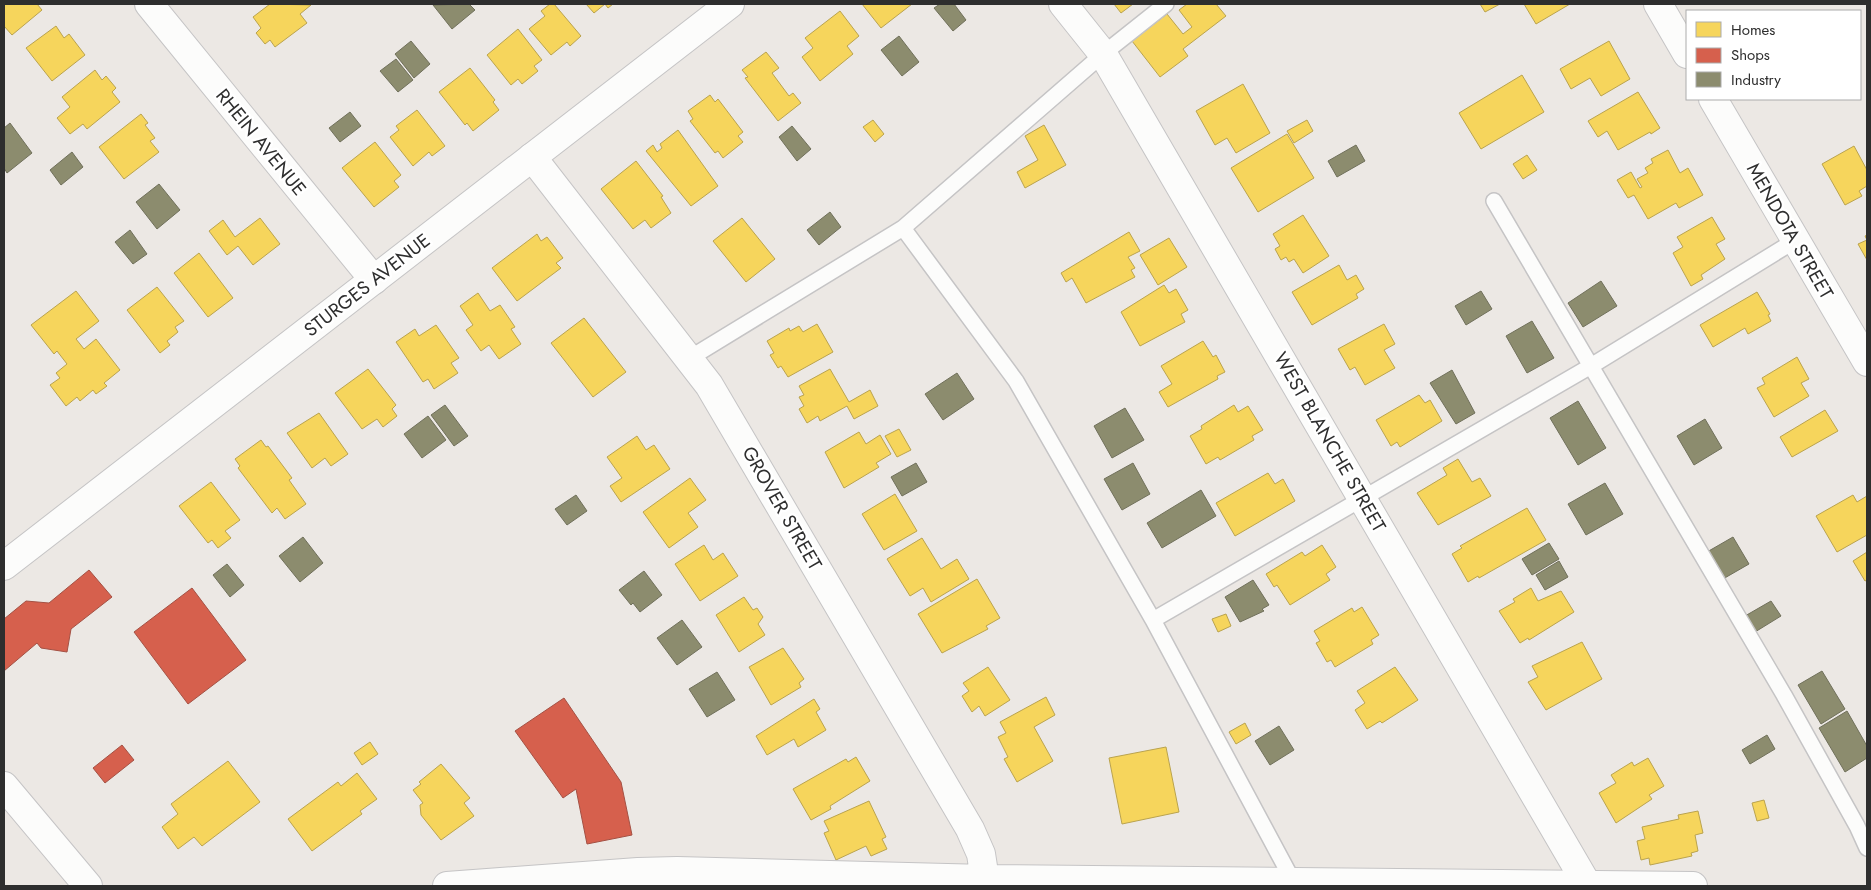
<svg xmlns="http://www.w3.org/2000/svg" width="1871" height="890" viewBox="0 0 1871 890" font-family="Jost,sans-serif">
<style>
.homes{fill:#f6d55c;stroke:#baa34e}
.shops{fill:#d6604d;stroke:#a45144}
.industry{fill:#8c8c6e;stroke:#70705b}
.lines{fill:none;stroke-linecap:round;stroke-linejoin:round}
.service-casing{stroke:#c5c4c5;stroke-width:18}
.minor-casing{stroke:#c5c4c5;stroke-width:30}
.tertiary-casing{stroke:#c5c4c5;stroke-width:30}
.service{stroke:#fcfcfb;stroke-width:15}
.minor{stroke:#fcfcfb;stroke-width:28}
.tertiary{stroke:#fcfcfb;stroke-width:28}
.labels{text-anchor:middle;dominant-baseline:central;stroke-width:5;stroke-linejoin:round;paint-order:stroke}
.street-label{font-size:19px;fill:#2e2e2e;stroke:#fff}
</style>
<rect width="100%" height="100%" fill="#ece8e4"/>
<path class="homes" d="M4,4H37L42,10L12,35L4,26Z
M270,4L311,5L300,14L307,23L275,47L270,40L265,44L256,33L261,28L253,17Z
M550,4H554L581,36L570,46L567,42L551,55L529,29L545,16L541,11Z
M586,4H613L608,8L605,4L594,13Z
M862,4H912L881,28Z
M1114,4H1133L1121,13Z
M1187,4H1216L1226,16L1183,49L1188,56L1160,77L1132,41L1167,14L1183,34L1192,27L1179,10Z
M1480,4H1500L1485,12Z
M1524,4H1570L1536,24Z
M840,11L859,36L847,46L853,54L820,81L802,57L813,48L805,38Z
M56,26L64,38L69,34L85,55L52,81L26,48Z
M518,29L542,60L534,66L538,71L522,84L518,79L511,85L487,55Z
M1609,41L1630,79L1601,96L1590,78L1571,89L1560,69Z
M766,52L779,68L772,73L789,96L793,93L801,103L778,121L745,78L748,77L742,70Z
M470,68L495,100L493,102L499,110L473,131L467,123L465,125L439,92Z
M95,70L102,80L106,76L116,88L112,92L120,102L87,129L83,124L70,134L57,118L70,107L62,97Z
M1522,75L1544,112L1481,149L1459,113Z
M1243,84L1270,133L1236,153L1227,138L1215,145L1196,111Z
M1638,92L1660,128L1651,134L1650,132L1618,150L1607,131L1598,137L1588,121Z
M710,95L715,102L718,99L743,132L738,136L743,142L723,158L718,151L715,153L690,121L693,119L688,111Z
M417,110L445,146L432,156L429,152L413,166L390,137L399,130L396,126Z
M141,114L148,123L145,125L155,138L150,141L159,152L124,179L99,147Z
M873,120L884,134L875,142L863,127Z
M1307,120L1313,131L1294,143L1287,131Z
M1044,125L1066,165L1025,188L1017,172L1038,160L1025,136Z
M678,130L718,186L691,206L646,151L653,145L657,152L662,148L660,144Z
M1287,134L1314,178L1258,212L1231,168Z
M375,142L401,175L394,181L399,187L374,207L342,168Z
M1854,146L1867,170V186L1859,191L1862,196L1845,205L1822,164Z
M1668,150L1680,173L1688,168L1703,195L1679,208L1676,203L1648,219L1634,195L1628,198L1617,180L1631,172L1640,188L1642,187L1637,179L1648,173L1645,168L1653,163L1651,159Z
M1527,155L1537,170L1523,179L1513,164Z
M636,161L663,196L661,197L671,213L651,228L645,220L633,229L601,189Z
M1303,215L1329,256L1303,273L1294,259L1289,262L1286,257L1281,260L1275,249L1280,246L1273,234Z
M1712,217L1725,239L1716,244L1725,259L1701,275L1703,279L1691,286L1673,253L1683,247L1677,237Z
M260,218L280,244L253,265L238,246L227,255L209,231L223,220L235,237Z
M742,218L775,259L746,282L713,241Z
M1129,232L1140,251L1128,257L1135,268L1131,270L1135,277L1086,303L1072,278L1066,282L1061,273Z
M537,234L541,241L547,237L563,258L556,263L561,268L517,301L492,268Z
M1867,235V260L1858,244L1867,240L1865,236Z
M1169,238L1187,267L1158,285L1140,255Z
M199,253L233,298L208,317L174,273Z
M1339,265L1347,280L1356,275L1364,289L1356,294L1358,298L1312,325L1292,292Z
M1164,285L1169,293L1176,289L1188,310L1181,314L1185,322L1140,346L1121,312Z
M157,287L184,321L175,327L178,332L167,341L170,345L160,353L127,310Z
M76,291L99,321L76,339L84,349L96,339L120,370L104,383L107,386L96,394L93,390L80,401L77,397L66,406L50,385L60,378L56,373L67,364L57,351L54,354L31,325Z
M1757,292L1770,314L1768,315L1771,321L1748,334L1745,328L1713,347L1700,325Z
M478,293L490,311L500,305L515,327L511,329L521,344L499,359L489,345L481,351L466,330L473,325L460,306Z
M584,318L626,372L593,397L551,343Z
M817,324L833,352L788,377L781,366L778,368L770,355L774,353L767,341L789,328L790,331L799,326L803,332Z
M1384,324L1395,344L1384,350L1395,368L1365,385L1355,367L1350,370L1338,349Z
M436,325L459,358L451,363L458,373L434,389L428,379L423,382L396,342L415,329L419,336Z
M1203,341L1213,357L1216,355L1225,372L1217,376L1218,379L1168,407L1159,392L1172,384L1161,366Z
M1797,357L1809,379L1801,383L1809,396L1774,417L1757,388L1765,384L1762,378Z
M368,369L396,405L392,409L397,416L383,427L377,419L362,429L335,393Z
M830,369L849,402L870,390L878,406L854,419L847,406L820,421L818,416L807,423L799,409L804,406L799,397L804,395L799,386Z
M1419,395L1425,403L1430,400L1442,421L1400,447L1397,442L1391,446L1376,420Z
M1234,405L1238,412L1248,406L1263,430L1252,436L1254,440L1220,460L1218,457L1206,464L1190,436L1202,429L1201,426Z
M1825,410L1838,431L1792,457L1780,437Z
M319,413L348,454L331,466L325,458L312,468L287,433Z
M899,429L911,450L897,457L885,436Z
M859,432L866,444L880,435L891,454L876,463L879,467L844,488L825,452Z
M637,436L646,450L654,445L670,469L621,502L610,486L622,478L607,457Z
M261,440L266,447L268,446L292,478L289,480L306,504L285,519L277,508L272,513L238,468L240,466L235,459Z
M1458,459L1472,482L1480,478L1491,496L1438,525L1417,493L1447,475L1443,468Z
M1268,473L1275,484L1283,479L1295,501L1235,536L1216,503Z
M690,478L706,500L688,513L698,527L669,548L643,512Z
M211,482L240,520L225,531L231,538L218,548L212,540L208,543L179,506Z
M895,494L917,531L884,550L862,514Z
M1853,495L1857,502L1867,496V535L1837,552L1816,516Z
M1527,508L1546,540L1479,578L1478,576L1468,582L1452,554L1462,548L1460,546Z
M922,538L941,569L957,559L969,579L931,602L923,588L910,596L887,559Z
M704,545L713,560L723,553L738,576L700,601L675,564Z
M1322,545L1336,567L1326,574L1330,580L1290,605L1277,585L1274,587L1266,574L1302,552L1305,556Z
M1867,552V580L1865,581L1853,561Z
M977,579L1000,618L986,626L988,629L942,653L918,614Z
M1531,588L1538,601L1561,591L1574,612L1529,640L1528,638L1520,643L1499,611L1515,602L1513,599Z
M744,597L753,610L757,608L763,617L758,624L765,635L739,652L716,615Z
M1362,607L1379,635L1371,640L1373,644L1335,667L1331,660L1327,662L1316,643L1320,641L1314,631L1352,608L1354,612Z
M1226,614L1231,626L1218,632L1212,619Z
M1582,642L1602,679L1546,710L1528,682L1538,677L1532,666Z
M783,648L804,679L799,683L801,687L771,705L749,667Z
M988,667L1010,700L985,716L979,706L972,712L962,696L969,691L963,683Z
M1395,667L1418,700L1382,723L1380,721L1367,729L1355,710L1365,703L1357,691Z
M1046,697L1055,715L1034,727L1053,761L1017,782L1004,759L1008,757L998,737L1006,733L1000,722Z
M814,699L820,709L816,712L826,730L798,747L794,739L767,755L756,736Z
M1245,723L1251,735L1236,744L1229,732Z
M370,742L378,754L362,765L354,753Z
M1166,747L1179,812L1122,824L1109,758Z
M856,757L870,781L830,806L831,809L811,820L793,789L846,759L848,762Z
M1648,758L1664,786L1649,795L1652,799L1616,823L1599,793L1616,783L1611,775L1632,762L1634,766Z
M228,761L260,802L202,846L194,837L178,849L162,827L178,814L171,804Z
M441,764L470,798L464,803L474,816L441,840L421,815L420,805L423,803L413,790L421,784L419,782Z
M357,773L377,799L360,811L362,814L312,851L288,819L338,782L341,786Z
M1764,800L1769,818L1757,821L1752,803Z
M869,801L886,837L882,839L887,849L871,856L866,846L836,860L824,833L829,831L824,821Z
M1698,811L1703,833L1695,835L1698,851L1691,853L1692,856L1650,865L1649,858L1641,860L1637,841L1645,839L1642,827L1679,819L1678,815Z"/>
<path class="shops" d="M89,570L112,597L71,629L67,652L41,648L37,643L4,671V619L26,601L49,603Z
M192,588L246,660L188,704L134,632Z
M564,698L621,782L632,835L587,844L576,789L563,798L515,731Z
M122,745L134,760L105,783L93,768Z"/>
<path class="industry" d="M469,4L475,10L452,29L433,5Z
M940,4H954L966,20L953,31L934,8Z
M899,36L919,62L902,76L881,50Z
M411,41L430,64L414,78L395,54Z
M396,59L413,80L398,92L380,71Z
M350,112L361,126L340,142L329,128Z
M10,123L32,153L7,173L4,168V128Z
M792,126L811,149L797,161L779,137Z
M1356,145L1365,161L1337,177L1328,161Z
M72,152L83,167L61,185L50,170Z
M159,184L180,210L157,229L136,202Z
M830,212L841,227L819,245L807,230Z
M130,230L147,254L133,264L115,242Z
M1601,281L1617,306L1583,327L1568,303Z
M1481,291L1492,309L1466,325L1455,306Z
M1532,321L1554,358L1527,373L1506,336Z
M1452,370L1475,413L1456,424L1430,383Z
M957,373L974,399L943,420L925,394Z
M1578,401L1606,448L1578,465L1550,418Z
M445,405L468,436L454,446L431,415Z
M1125,408L1144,440L1112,458L1094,426Z
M428,416L446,440L422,458L404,434Z
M1705,419L1722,448L1694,465L1677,436Z
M916,463L927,482L902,496L891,477Z
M1133,463L1150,494L1122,510L1104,479Z
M1605,483L1623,514L1586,535L1568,504Z
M1201,490L1216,516L1162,548L1147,523Z
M576,495L587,511L567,525L555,509Z
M303,537L323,563L300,582L279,556Z
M1733,537L1749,564L1716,583L1700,556Z
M1549,543L1559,559L1532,575L1522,559Z
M1559,561L1568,577L1545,590L1536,575Z
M227,564L244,585L230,597L213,575Z
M644,571L662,595L640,612L633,603L631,605L619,590Z
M1253,580L1269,605L1262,609L1264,611L1240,622L1225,597Z
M1771,601L1781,616L1755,632L1745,616Z
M682,620L702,647L677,665L657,638Z
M1822,671L1845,709L1821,724L1798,685Z
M717,672L735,700L707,717L689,689Z
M1847,711L1867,746V758L1845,772L1819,728Z
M1279,726L1294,750L1270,765L1255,741Z
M1767,735L1775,749L1750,764L1742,750Z"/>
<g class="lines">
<g class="service-casing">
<path id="service" d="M1494,201L1784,695L1857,826L1867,848
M903,228L1016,381L1153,620L1293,881
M690,358L903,228L1103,54L1166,4
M1153,620L1591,366L1796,240"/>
</g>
<g class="minor-casing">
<path id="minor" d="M149,4L374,280
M1063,4L1103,54L1588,886
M1658,4L1687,54
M1713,99L1867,362
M532,157L709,385L970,829L981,854L986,886
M447,886L638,872L677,871L986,879L1693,886"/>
</g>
<g class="tertiary-casing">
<path id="tertiary" d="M4,566L730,4
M4,786L88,886"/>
</g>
<use href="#service" class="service"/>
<use href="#minor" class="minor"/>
<use href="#tertiary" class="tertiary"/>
</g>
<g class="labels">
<g class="street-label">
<text transform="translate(261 142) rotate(51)">RHEIN AVENUE</text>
<text transform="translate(1790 231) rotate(60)">MENDOTA STREET</text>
<text transform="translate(367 285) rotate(-38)">STURGES AVENUE</text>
<text transform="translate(1330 442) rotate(60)">WEST BLANCHE STREET</text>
<text transform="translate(782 508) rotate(60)">GROVER STREET</text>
</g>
</g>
<rect width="1871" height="890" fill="none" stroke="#2e2e2e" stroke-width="10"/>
<rect x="1686" y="10" width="175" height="90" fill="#ffffff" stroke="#ababab"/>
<rect x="1696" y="22" width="25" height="15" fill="#f6d55c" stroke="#ababab"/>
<text x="1731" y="35" font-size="15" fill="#2e2e2e">Homes</text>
<rect x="1696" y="48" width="25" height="15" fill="#d6604d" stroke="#ababab"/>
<text x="1731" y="60" font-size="15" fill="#2e2e2e">Shops</text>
<rect x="1696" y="72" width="25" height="15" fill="#8c8c6e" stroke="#ababab"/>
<text x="1731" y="85" font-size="15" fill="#2e2e2e">Industry</text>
</svg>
